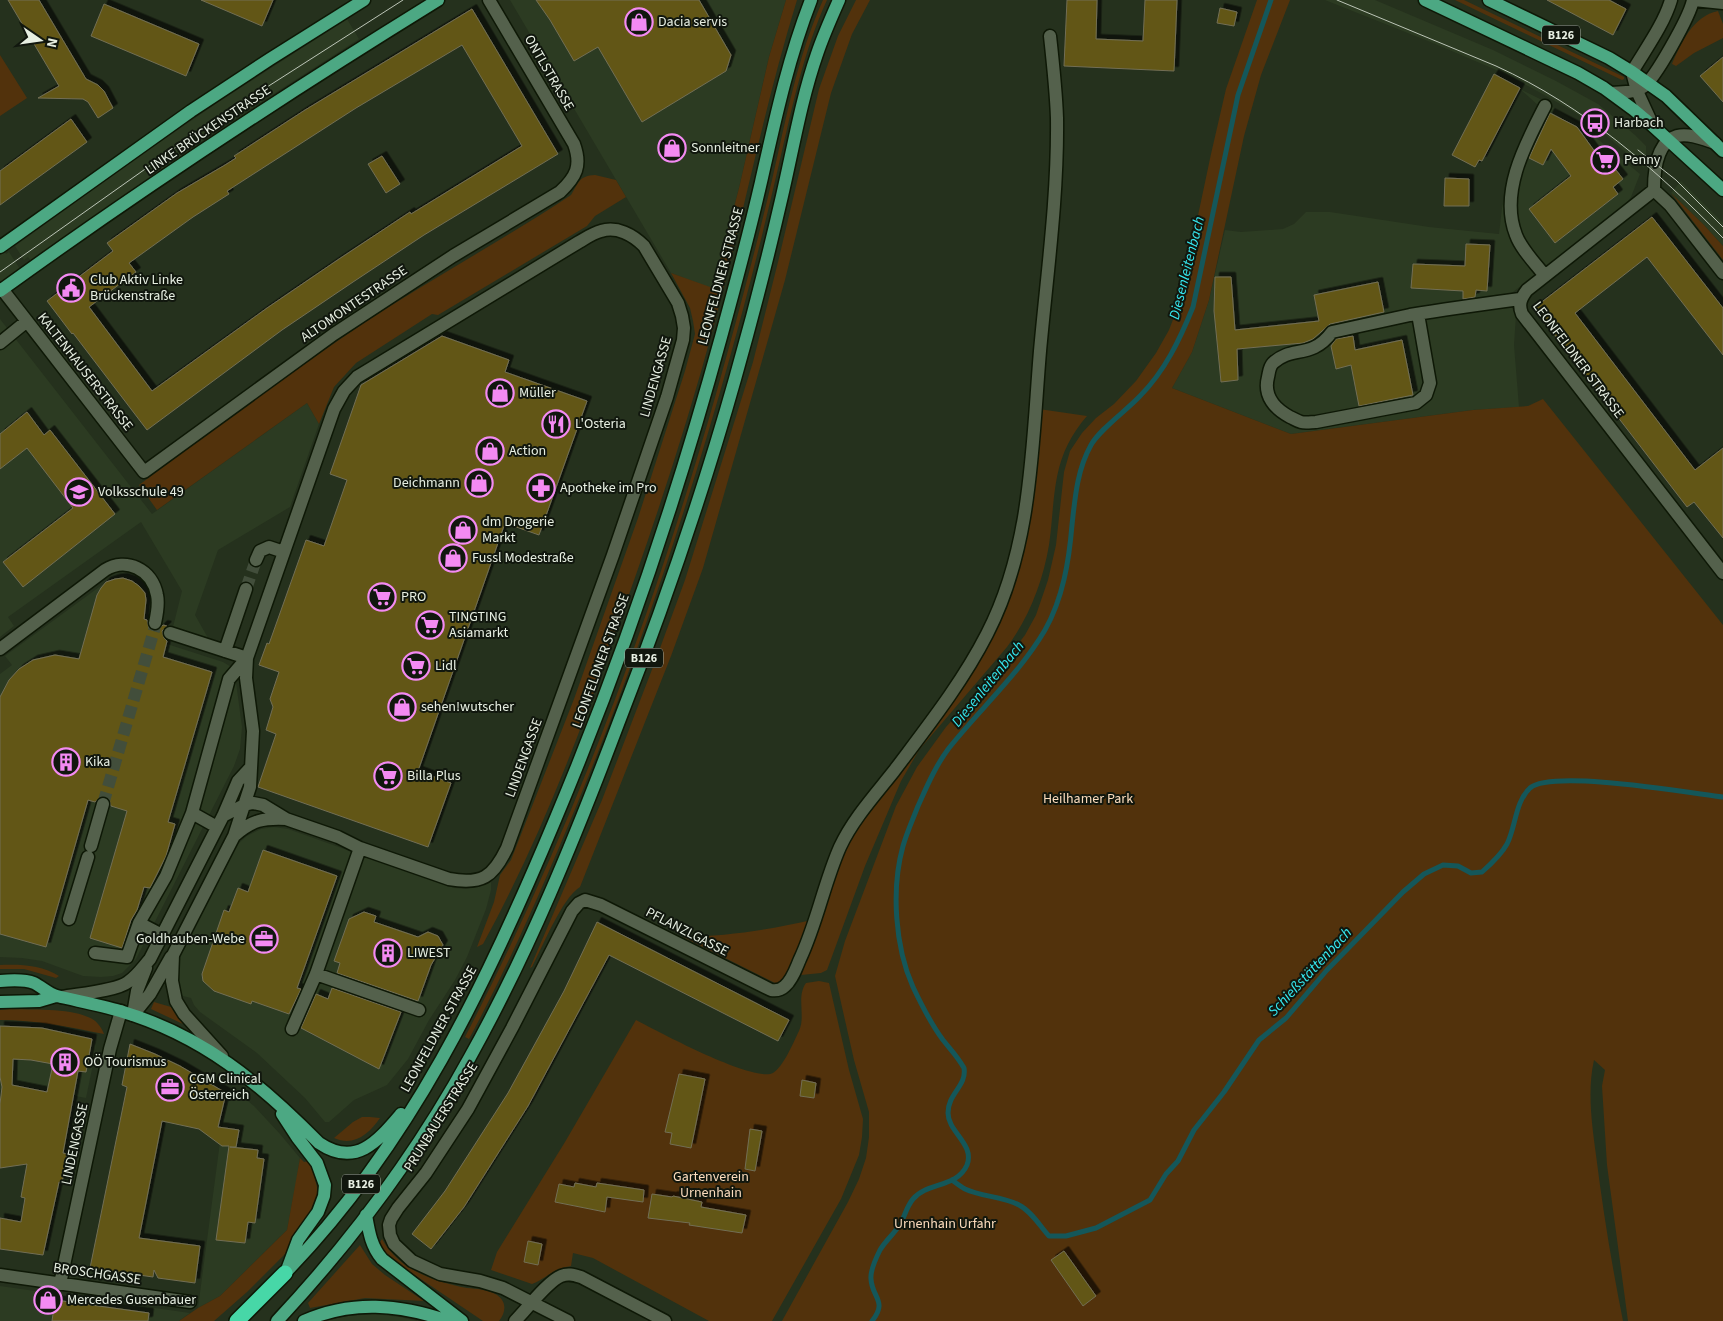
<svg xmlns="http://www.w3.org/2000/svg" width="1723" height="1321" viewBox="0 0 1723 1321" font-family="'Source Sans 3',sans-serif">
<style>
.built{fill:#2c3b22}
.green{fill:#52320c}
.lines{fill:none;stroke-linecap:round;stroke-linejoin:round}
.stream{stroke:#14575a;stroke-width:5}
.building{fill:#625714;stroke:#726e55;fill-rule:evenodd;filter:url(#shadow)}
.minor-tunnel{stroke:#424e3b;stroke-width:12;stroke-dasharray:12 6;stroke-linecap:butt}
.minor-casing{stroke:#0e1806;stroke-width:15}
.major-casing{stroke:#0e1806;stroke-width:15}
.highway-casing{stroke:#0e1806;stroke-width:18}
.minor{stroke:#54614c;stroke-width:12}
.major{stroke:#4ca883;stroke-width:12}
.highway{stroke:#47d7a7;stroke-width:15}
.tram{stroke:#bcc5b7;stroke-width:1}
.labels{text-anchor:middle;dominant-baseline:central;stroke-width:4;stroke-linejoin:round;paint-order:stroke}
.shield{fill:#11170e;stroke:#a7aea2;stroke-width:1}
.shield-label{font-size:12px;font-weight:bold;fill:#e7efe2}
.poi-label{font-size:14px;fill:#e7efe2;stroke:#11170e;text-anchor:start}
.street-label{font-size:14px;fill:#e7efe2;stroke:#11170e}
.park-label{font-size:14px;fill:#fdddbe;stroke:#11170e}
.water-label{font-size:15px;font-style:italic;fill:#36e9f1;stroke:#11170e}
</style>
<defs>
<filter id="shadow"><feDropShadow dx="4.5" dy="-4.5" stdDeviation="0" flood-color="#0009"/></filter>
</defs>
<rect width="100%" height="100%" fill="#25311d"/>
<path class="built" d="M510,0H786L769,57L739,188L713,289L671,273Z
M1325,0H1375L1493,50L1556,81L1598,104L1635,135L1646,146V161L1644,168L1594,125L1571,110L1530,87L1494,69L1433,43Z
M347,19L359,39L216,131L31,261L28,257L24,260L15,246L138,157L220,101Z
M1520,89L1540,99L1582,126L1640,174L1631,197L1622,209L1509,295V303L1516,315L1514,345L1519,407L1473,410L1291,434L1172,388L1192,352L1209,300L1225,230L1241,232L1283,229L1294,224L1306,212H1330L1429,227L1499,234L1502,208L1510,172L1540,107Z
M1681,181L1723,223V246L1704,225L1671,193Z
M5,252L6,254L9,252L20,269L0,283V255Z
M0,319L152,514L307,403L319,424L290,507L218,550L195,615L208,638L173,627L182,591L141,522L8,617L14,626L0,637Z
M115,578H126L135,582L143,588L146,598V605L140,628L169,637L167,644L223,662L233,668L235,675L242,727L240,749L234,766L136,959L122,973L113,976L101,977L83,976L42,961L22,958L0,957V674L12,665L5,656L106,582Z
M274,827L288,829L454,888L465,889L477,887L491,882V890L486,909L467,957L455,980L429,1020L408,1059L387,1085L354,1100L329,1122H325L305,1098L257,1053L200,1012L194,1005L191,998L179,995L177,965L180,954L234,851L239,843L247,836L261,829Z
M0,1026L30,1027L60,1031L94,1040L96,1045L92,1069L86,1098L12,1084V1088L0,1090Z
M232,1088L254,1106L280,1134L300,1158L297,1178L287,1230L220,1296L198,1308L222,1127Z
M0,1286L190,1313L179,1321H0Z
M375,1314L400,1317L417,1321H326L347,1316Z"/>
<path class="green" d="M786,0H797C764,107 743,217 714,325C685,433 649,540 611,645C575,747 535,849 483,944L477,947L494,902L500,875L511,860L574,699L638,518L685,371L695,334L693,321L690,308L671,273L713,288L739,188L769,57Z
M823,0H827C803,52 792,109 779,164C764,229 748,293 730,357C689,503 641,647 584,787C549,873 513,957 469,1039L465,1037C570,834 653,615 716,394C736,323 755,252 772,180C786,120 797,57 823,0Z
M856,0H870L852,34L831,93L785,280L703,568L671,656L580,887C562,898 542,948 532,967L530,968L602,800L656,659L685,580L753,362L778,262L819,89L838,36Z
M1257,0H1290L1261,75L1244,136L1209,300L1192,352L1172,388L1291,434L1473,410L1528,406L1543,399L1723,625V1321H1628L1607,1165L1602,1086L1605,1070L1594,1060C1587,1091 1592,1125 1596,1155C1603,1211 1612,1266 1623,1321H782L848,1202L859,1179L866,1158L869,1137V1112L854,1060L835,976L845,941L896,806L917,767L946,727L1006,660L1025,635L1036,615L1048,580L1056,545L1064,472L1070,451L1082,433L1096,418L1114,404L1136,381L1156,353L1169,330L1179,304L1185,277L1211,154L1226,89Z
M1455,0H1464L1624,77V79L1622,80Z
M1718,11L1723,24V38L1694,53L1676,66L1672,64C1681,43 1693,16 1718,11Z
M0,55L27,98L0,116Z
M595,175L616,180L626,197L595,216L587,226L438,315L432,314L356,363L334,387L319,424L307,403L157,510L139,485C214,429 289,373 367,321C434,277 505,239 571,195C579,182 579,176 595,175Z
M1671,193L1704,225L1723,246V260Z
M1039,409L1087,416C1080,424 1073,434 1068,444C1052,475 1054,512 1049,545C1043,581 1029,618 1007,647L919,750L901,781L865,866L827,970L821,973L801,975L799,971L849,837L928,732L1018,569C1033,517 1035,463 1039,409Z
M812,920L787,974L779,985L683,937C728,936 768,930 812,920Z
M0,965C20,964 42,965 59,976L56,978L24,969H0Z
M819,981L829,983L849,1070L863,1119L862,1137L859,1155L841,1199L772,1321H709L593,1258L573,1253L571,1266C554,1268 547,1278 532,1284L491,1270L497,1252L565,1142L636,1020C657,1031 754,1083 773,1073C784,1066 793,1043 799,1031C806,1016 796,997 806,983Z
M154,1002L171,1007L183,1024L151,1009Z
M9,1009C31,1010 68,1008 88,1017C96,1020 101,1026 104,1034C69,1027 35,1020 0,1020V1010Z
M362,1117H370L380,1118C369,1134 354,1147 334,1138L353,1122Z
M300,1158L304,1162L309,1161L312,1167L317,1187V1205L290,1249L247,1292L214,1321H179L198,1308L220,1296L287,1230Z
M382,1239C399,1270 435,1282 467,1288C476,1289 488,1289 497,1295C507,1302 506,1312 499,1321H483L394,1261L384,1252L379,1244Z
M360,1245L372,1264L385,1275L424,1301L365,1298L310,1308L308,1303Z"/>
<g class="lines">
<path class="stream" d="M952,1180C956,1183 961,1187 965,1189C982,1197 1002,1196 1019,1205C1031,1211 1040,1226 1049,1236H1066L1096,1228L1150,1200L1166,1174L1178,1161L1194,1130L1224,1092L1259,1040L1286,1018L1327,970L1403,892L1424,874L1443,865L1458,866L1471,873L1482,872C1491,864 1501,855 1507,844C1516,826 1515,802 1530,788C1552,769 1690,793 1723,797
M872,1321C888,1301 872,1298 871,1279C870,1270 876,1258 880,1250C886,1240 895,1233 901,1223C905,1215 907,1206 913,1199C927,1182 957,1188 967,1165C975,1144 948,1132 948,1113C948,1093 967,1086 964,1068C958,1057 951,1050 943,1040C931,1024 922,1006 913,987C895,947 891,889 903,846C907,832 913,819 918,806C927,786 936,765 949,748C981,708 1019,674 1045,630C1063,598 1069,561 1072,525C1075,498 1077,470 1091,445C1100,429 1126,411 1140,396C1165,371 1180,339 1193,307L1238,95L1271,0"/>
</g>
<path class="building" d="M8,0H39L86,79L98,85L104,91L113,108L98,118L88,102L83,99L38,98L59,86Z
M201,0H273L262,26Z
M536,0H699L731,55L726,71L642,122L598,47L574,61L550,20Z
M1067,0H1097L1096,39L1143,41L1145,0H1177L1174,71L1064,66Z
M1547,0H1609L1626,9L1613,35Z
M104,4L199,44L186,76L91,36Z
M1220,8L1237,12L1234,26L1217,23Z
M472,9L558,154L424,235L353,282L282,330L147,430L73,333L72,334L47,301L113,251L107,243L177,193L225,165L236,158L234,156L305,110ZM462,45L522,146L411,214L410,212L339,259L267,308L152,391L89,307L136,272L129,263L193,217L229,194L227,191L356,108Z
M1723,57V102L1700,76Z
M1494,74L1520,88L1482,161L1479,160L1475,167L1452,155Z
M1550,113L1577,127L1598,156L1602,152L1623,179L1613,187L1618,194L1555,243L1529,209L1571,176L1551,149L1543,165L1529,158Z
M71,119L87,142L0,205V171Z
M382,156L400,184L386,193L368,164Z
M1445,178L1469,179V206H1444Z
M1652,217L1723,308V355L1647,257L1575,313L1695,470L1723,448V538L1694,502L1687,507L1534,308Z
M1466,244L1490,245L1487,291L1476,290L1475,297L1463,299V291L1411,288L1413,264L1465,266Z
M1215,277H1231L1235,330L1319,321L1314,295L1378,282L1384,312L1330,324L1313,339L1303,343L1237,349L1238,380L1221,382L1214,311Z
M442,336L509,360L505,372L587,401L539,535L505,523L418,771L451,783L428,847L258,787L276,734L266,730L273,707L270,699L279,672L259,665L267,643L269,644L306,540L324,546L347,480L330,474L361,385Z
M1353,336L1355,350L1402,340L1413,395L1359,406L1351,365L1336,369L1331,346L1336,339Z
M27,412L44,435L50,430L115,514L23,587L3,562L73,508L27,448L0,469V434Z
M123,578L132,581L139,586L145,593L146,600L144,619L147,620L149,629L157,631L163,625L167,626L162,631L164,638L167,641L163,657L212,672L168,822L175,824L166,856L150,888L144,887L137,910L131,920L122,948L90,938L127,811L111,806L109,799L102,796L95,802L88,800L46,947L0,934V697L9,680L19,669L33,660L55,655L79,659L97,595L101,588L106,582L115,579Z
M263,850L337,876L297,988L301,989L289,1014L252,1001L251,1004L214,991L203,981L202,974L224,910L229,912L238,888L248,892Z
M364,912L376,916L374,922L418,937L428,932L438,936L443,945L431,965L418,1001L337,973L340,963L334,961L349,919Z
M597,922L789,1020L778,1041L609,955L528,1106L464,1207L431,1249L412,1234L445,1191L508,1093L564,991Z
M332,988L401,1012L379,1069L301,1028L316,994L328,999Z
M0,1026L42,1028L92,1039L86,1072L78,1071L63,1153L67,1154L62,1183L59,1182L43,1255L0,1249V1218L21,1222L25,1198L21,1197L27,1164L0,1168V1104L2,1087L0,1077ZM13,1059L31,1060L53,1064L47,1092L12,1085Z
M130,1044L155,1054L180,1066L226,1093L218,1127L239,1130L236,1147H230L258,1150L257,1158L264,1159L255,1223L248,1222L245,1243L216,1240L229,1146H222L199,1129L162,1121L139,1238L200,1246L195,1283L158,1278L154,1270L153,1277L90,1268L127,1087L122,1085Z
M679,1074L705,1079L691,1148L670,1144L672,1133L665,1132Z
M802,1080L816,1083L814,1098L800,1096Z
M750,1129L762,1131L755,1171L745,1169Z
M575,1183L596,1187L597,1183L644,1190L643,1202L607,1197L605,1212L555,1202L559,1184L574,1187Z
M652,1194L672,1197L673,1196L702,1202L701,1207L746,1215L742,1233L689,1225L690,1223L648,1218Z
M528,1241L542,1244L538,1265L524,1262Z
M1064,1251L1096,1296L1083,1306L1051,1260Z
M55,1300L149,1313L148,1321H52Z"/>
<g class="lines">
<path class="minor-tunnel" d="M246,589L256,560
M103,804L155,627"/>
<g class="minor-casing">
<path id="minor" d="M1694,0L1723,3
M1612,93C1622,92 1634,93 1643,87C1655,79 1690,16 1693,0
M1653,126L1637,91L1632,72C1645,50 1664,24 1671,0
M1715,143C1703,139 1689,133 1677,136C1656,142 1654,173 1654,190L1670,205L1723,273
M1654,190L1527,290C1521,298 1518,304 1522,314L1723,573
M1545,276C1535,263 1521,249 1516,235C1499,192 1526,143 1545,106
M2,289L144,472L334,334L453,256L560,192C576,177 582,166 574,144L489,0
M1418,314L1430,383L1426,395L1416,403L1316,422C1312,422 1305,423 1301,422C1297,421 1293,418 1290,417C1275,409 1263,396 1268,377C1269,373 1269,367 1273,363C1292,345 1311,360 1332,332L1410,315C1447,309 1483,304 1520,299
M0,343L27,321
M256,560L260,551L269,547L284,552
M170,633L247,658
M0,649L105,570C126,557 152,569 157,595C159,604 157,614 155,623
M225,651L246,589
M192,813L229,679L247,658
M234,836C252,820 263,818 286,819
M91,846L103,804
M69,919L88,857
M139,923L166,876L192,813L217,827
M95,953L127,957L139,923L162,935
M316,974L419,1010
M62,997C78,994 116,991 128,982C137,976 143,967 150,959L223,816L238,781L250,768
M133,1014L137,991L146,968
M133,1015L150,994L171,957
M292,1029L316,974L360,848
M222,1056L184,1014L176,1001L172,981L173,955L234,836L250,787L253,731L246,678L247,658L334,409L344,391L357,377L579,242C586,238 593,233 601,231C617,226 633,235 644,246L678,303L682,316L684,328L683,340L667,397L613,555L507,848C493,877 482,885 449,879L360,848L338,837L286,819L263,805L253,803L244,805L223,816
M0,1275L190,1302
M60,1284L110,1049L121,1011
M515,1321C526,1310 548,1281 561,1276C568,1273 574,1275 581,1277L665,1321
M568,1321L503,1288L480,1281L440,1274L412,1261L394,1244L390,1235L389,1225L391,1219L398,1208L426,1173L468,1109L512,1028L572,911L579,903L585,900L601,905L771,990C777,991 781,990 785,986C793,979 796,968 800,959C817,923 824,883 840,847C853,819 875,795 894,771C927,727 962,683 987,634C1032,547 1032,446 1040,351C1047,274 1058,196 1057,118C1056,90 1053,63 1050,36"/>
</g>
<g class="major-casing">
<path id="major" d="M1425,0L1578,73L1604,88L1634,110L1653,126L1723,190
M1489,0L1609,58L1632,72L1666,96L1723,151
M0,247L191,111L270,59L364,0
M0,291C142,188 289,92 438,0
M0,981C11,980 24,979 34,983C42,987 49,994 57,996C78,1001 100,1005 120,1011C202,1035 260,1083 319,1143C356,1168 378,1141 401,1114
M0,1002L39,1001L56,996
M282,1114L297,1137L317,1163L325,1185L324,1196L318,1212L298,1240L288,1267
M366,1215C369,1232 371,1246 382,1259L462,1321
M285,1273C410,1145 487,983 555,820C621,663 676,501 721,337C735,286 749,234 761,182C775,120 788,59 811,0
M277,1321C351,1242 418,1152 470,1057C529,951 575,838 618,724C662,611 702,496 735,379C752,319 768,257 782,196C793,149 801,100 817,54C823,36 831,18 839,0
M304,1321C352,1300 399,1304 448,1321"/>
</g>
<g class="highway-casing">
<path id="highway" d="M237,1321L285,1273"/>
</g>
<use href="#minor" class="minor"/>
<use href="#major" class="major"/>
<use href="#highway" class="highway"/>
<path class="tram" d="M1337,0L1496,66C1584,106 1657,170 1723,238
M1638,150L1676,180L1723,227
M0,272L203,128L403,0"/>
</g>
<defs>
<g id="shop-ring" transform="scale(1.4375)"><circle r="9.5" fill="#11170e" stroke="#f38af2" stroke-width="1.5"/><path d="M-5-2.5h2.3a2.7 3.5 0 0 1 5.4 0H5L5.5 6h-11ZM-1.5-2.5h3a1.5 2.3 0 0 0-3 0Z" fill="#f38af2"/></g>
<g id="bus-ring" transform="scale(1.4375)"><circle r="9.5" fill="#11170e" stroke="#f38af2" stroke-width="1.5"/><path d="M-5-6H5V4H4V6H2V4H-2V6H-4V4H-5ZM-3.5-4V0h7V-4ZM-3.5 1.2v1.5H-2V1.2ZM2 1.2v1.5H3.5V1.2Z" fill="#f38af2"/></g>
<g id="supermarket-ring" transform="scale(1.4375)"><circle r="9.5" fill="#11170e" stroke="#f38af2" stroke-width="1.5"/><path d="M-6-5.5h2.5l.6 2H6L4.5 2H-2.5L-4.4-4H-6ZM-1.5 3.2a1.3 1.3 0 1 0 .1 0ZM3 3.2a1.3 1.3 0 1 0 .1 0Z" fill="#f38af2"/></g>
<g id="civic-ring" transform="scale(1.4375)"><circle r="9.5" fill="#11170e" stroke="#f38af2" stroke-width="1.5"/><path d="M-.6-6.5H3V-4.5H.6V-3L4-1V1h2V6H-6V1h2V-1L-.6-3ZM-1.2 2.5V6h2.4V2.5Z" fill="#f38af2"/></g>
<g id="restaurant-ring" transform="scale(1.4375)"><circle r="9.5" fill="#11170e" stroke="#f38af2" stroke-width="1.5"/><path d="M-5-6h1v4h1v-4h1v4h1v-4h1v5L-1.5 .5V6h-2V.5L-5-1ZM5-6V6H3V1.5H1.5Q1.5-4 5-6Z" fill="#f38af2"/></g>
<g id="pharmacy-ring" transform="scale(1.4375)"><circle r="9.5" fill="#11170e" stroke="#f38af2" stroke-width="1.5"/><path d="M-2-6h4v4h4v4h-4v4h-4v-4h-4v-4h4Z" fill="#f38af2"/></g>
<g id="school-ring" transform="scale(1.4375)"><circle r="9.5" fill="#11170e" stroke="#f38af2" stroke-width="1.5"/><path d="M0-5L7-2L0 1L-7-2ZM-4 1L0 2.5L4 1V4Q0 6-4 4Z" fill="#f38af2"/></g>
<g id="building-ring" transform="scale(1.4375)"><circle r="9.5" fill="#11170e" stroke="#f38af2" stroke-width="1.5"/><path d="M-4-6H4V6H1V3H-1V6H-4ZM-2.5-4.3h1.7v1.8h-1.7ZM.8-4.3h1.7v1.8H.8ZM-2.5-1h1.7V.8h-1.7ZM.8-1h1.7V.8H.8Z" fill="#f38af2"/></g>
<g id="office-ring" transform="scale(1.4375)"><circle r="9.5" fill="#11170e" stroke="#f38af2" stroke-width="1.5"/><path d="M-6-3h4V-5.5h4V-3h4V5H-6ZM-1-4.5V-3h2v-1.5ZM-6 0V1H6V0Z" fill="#f38af2"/></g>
</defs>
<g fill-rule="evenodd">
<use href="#shop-ring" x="639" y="22"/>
<use href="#bus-ring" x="1595" y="123"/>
<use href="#shop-ring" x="672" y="148"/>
<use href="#supermarket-ring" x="1605" y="160"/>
<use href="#civic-ring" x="71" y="288"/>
<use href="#shop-ring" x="500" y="393"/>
<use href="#restaurant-ring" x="556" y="424"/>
<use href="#shop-ring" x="490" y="451"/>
<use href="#shop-ring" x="479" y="483"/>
<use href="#pharmacy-ring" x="541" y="488"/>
<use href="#school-ring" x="79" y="492"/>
<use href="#shop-ring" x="463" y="530"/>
<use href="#shop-ring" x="453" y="558"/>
<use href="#supermarket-ring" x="382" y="597"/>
<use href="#supermarket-ring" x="430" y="625"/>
<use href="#supermarket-ring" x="416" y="666"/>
<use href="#shop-ring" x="402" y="707"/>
<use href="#building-ring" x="66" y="762"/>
<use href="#supermarket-ring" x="388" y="776"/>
<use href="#office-ring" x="264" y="939"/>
<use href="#building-ring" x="388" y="953"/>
<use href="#building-ring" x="65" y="1062"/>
<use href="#office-ring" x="170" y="1087"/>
<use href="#shop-ring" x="48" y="1300"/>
</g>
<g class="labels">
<g class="shield">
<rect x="1542" y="25.5" width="38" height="19" rx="4"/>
<rect x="625" y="648.5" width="38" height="19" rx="4"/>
<rect x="342" y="1174.5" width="38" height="19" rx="4"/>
</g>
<g class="shield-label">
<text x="1561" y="35">B126</text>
<text x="644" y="658">B126</text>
<text x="361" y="1184">B126</text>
</g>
<g class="poi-label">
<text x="658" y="22">Dacia servis</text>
<text x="1614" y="123">Harbach</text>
<text x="691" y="148">Sonnleitner</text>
<text x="1624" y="160">Penny</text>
<text x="90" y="280">Club Aktiv Linke<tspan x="90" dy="16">Brückenstraße</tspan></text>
<text x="519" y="393">Müller</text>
<text x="575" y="424">L'Osteria</text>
<text x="509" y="451">Action</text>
<text x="460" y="483" text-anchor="end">Deichmann</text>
<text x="560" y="488">Apotheke im Pro</text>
<text x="98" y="492">Volksschule 49</text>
<text x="482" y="522">dm Drogerie<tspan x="482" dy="16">Markt</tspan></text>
<text x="472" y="558">Fussl Modestraße</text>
<text x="401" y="597">PRO</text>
<text x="449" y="617">TINGTING<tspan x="449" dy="16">Asiamarkt</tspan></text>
<text x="435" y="666">Lidl</text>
<text x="421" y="707">sehen!wutscher</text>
<text x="85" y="762">Kika</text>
<text x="407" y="776">Billa Plus</text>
<text x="245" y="939" text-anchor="end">Goldhauben-Webe</text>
<text x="407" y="953">LIWEST</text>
<text x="84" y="1062">OÖ Tourismus</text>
<text x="189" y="1079">CGM Clinical<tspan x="189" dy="16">Österreich</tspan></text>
<text x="67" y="1300">Mercedes Gusenbauer</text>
</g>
<g class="street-label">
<text transform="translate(549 73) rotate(60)">ONTLSTRASSE</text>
<text transform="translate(208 130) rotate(-34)">LINKE BRÜCKENSTRASSE</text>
<text transform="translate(721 276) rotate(-75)">LEONFELDNER STRASSE</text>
<text transform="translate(354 304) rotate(-34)">ALTOMONTESTRASSE</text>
<text transform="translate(1578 360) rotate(53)">LEONFELDNER STRASSE</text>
<text transform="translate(85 372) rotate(52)">KALTENHAUSERSTRASSE</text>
<text transform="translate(656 377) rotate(-74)">LINDENGASSE</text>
<text transform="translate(601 661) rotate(-70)">LEONFELDNER STRASSE</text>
<text transform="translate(524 758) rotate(-70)">LINDENGASSE</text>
<text transform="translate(687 932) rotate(27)">PFLANZLGASSE</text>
<text transform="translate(439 1029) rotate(-61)">LEONFELDNER STRASSE</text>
<text transform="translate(441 1117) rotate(-58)">PRUNBAUERSTRASSE</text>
<text transform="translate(75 1144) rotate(-78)">LINDENGASSE</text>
<text transform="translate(97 1274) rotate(8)">BROSCHGASSE</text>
</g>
<g class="park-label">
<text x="1088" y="799">Heilhamer Park</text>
<text x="711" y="1177">Gartenverein<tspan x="711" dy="16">Urnenhain</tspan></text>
<text x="945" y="1224">Urnenhain Urfahr</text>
</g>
<g class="water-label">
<text transform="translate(1187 268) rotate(-76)">Diesenleitenbach</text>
<text transform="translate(988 684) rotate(-51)">Diesenleitenbach</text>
<text transform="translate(1310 972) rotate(-47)">Schießstättenbach</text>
</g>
</g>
<g transform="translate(40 40) rotate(103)" stroke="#11170e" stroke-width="4" paint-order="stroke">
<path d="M0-4L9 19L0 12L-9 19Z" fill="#e7efe2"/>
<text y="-8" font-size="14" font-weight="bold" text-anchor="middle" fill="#e7efe2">N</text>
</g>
</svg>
